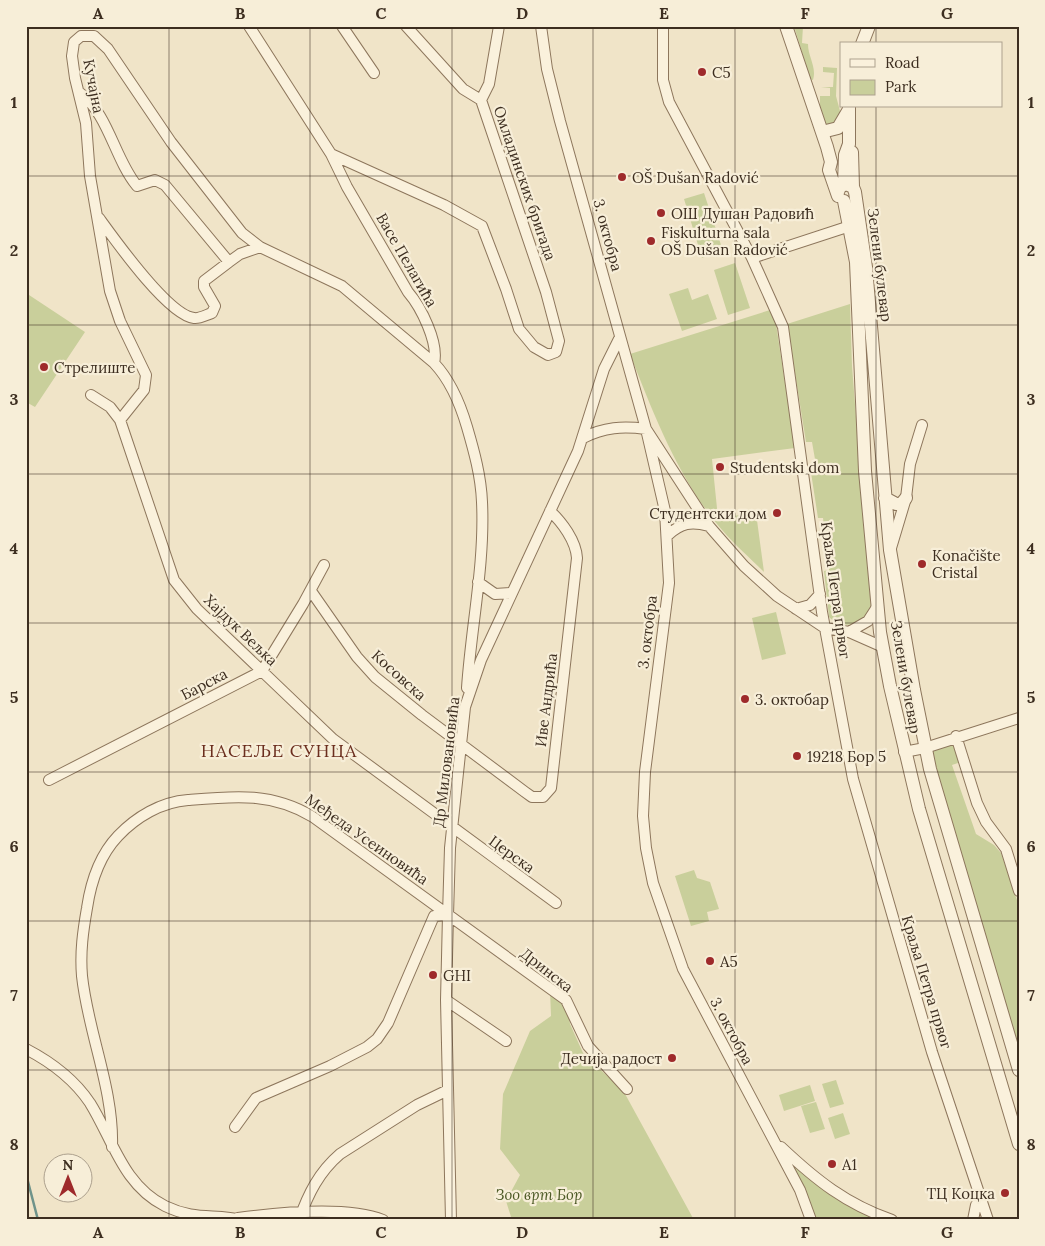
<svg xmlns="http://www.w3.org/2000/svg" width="1045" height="1246" viewBox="0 0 1045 1246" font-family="Lora,serif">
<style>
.green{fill:#c9cf9b}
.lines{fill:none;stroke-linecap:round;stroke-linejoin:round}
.stream{stroke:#6f938a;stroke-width:2.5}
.minor-casing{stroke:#8d765c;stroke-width:12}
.tertiary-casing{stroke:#8d765c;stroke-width:14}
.minor{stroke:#faf1dc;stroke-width:10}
.tertiary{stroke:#faf1dc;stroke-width:12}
.grid{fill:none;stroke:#3d2e20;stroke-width:1;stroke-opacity:0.55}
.poi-dot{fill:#9e2a2b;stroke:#f7eed8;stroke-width:2}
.labels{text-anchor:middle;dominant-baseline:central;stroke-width:4.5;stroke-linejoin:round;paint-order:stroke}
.poi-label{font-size:15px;fill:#3d2e20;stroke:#f7eed8;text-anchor:start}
.street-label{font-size:15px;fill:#3d2e20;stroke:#f7eed8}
.park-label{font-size:15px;font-style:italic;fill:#4d5a26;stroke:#f7eed8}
.quarter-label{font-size:18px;letter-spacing:1px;fill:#6b2e1e;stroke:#f7eed8}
.neatline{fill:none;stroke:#3d2e20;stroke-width:2}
.grid-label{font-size:16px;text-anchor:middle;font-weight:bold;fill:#3d2e20}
</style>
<rect width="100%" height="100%" fill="#f0e4c8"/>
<path class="green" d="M794,26H803L802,43L808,44C808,57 817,67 813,80L810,79Z
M823,67L837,68L836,96L840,111L839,121L828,131L820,110V96H830V88L821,87H833L834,73L823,72Z
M704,193L723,251L702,258L684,199Z
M735,263L750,308L728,315L714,270Z
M688,288L692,300L708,294L717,319L682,331L669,294Z
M26,293L85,332L35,407L26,402Z
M850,304L852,366L871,609C860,625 844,631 829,617L824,571L829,570L823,518H818L810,466L816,465L812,442H806L787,324Z
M770,310L776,324L795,448L712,459L718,518L756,513L764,572C750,558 735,545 723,531C679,481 654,415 630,354Z
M776,612L786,654L762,660L752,618Z
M952,745L959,755L958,763L952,765L976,834L994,845L1001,853L1019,906V1052L931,760L933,750Z
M694,870L697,878L710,882L719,909L707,912L709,921L691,926L675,876Z
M550,990L568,1007L570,1024L583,1053L624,1092L694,1220H512L506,1201L520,1175L500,1149L503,1094L530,1031L551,1016Z
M836,1080L844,1104L830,1108L822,1084Z
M810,1085L815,1101L784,1111L779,1095Z
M816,1102L825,1129L810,1133L801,1106Z
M843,1113L850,1134L835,1139L828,1118Z
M791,1163L830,1195L876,1220H816Z"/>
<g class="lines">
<path class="stream" d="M26,1174L38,1220"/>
<g class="minor-casing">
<path id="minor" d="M249,26L331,154L347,187L408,292C421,307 439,343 434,363C451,381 460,403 467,427C474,451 481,476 482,502C485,564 471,627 467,688
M342,26L374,73
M541,26L547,69L560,121L646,429L665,511L669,583L645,772L643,816L646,848L653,883L683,969L800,1190L811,1220
M663,26V80L669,102L752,258L783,327L822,612L853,779L932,1052L988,1220
M79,92C109,114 114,158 137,186L155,180L165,185L229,262L240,254L260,247
M481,100L489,84L499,26
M331,154L444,205L482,226L506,289L519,329L534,347L548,355L556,352L559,341L546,292L481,100L463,89L406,26
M99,218C115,240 168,315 194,318C199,319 206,315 212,313L215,306L204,287V281L229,262
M752,258L850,226
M91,395L110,407L120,420L174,580L197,609L333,739L556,903
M120,420L144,390L146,375L120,321L110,291L90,176L86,123L75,78L72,56L74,42L81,36H94L108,49L171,142L242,233L260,247L342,286L434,363
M583,438C604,427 623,426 646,429L709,526L744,566L777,596L825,628L849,632L883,647
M668,535C681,523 691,521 709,526
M891,548L906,498L910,464L922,425
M478,582L495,594L512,593
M311,591L357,657L375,677L422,715L525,792L532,797H543L551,788L577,558C576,541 562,522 550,511
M796,609L810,605L820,594
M849,632L868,621L877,607
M956,736L977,803L986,822L1006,849L1019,891
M904,752L925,748L1019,718
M49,780L262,671L303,604L324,565
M446,1000L506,1041
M26,1049C51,1062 74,1079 90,1103C113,1140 123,1185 165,1206C196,1221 214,1213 243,1220
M235,1127L256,1098L330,1066L367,1047L377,1039L388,1023L434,916L448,915
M112,1147C114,1089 88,1033 82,976C80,952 83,931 87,908C91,881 99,856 118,836C136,817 161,802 188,800C234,796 272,792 313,817L566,1000L588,1046L627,1089
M781,1147C816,1180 846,1204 892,1220
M238,1218C276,1213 348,1206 383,1220
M299,1220C308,1194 319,1172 340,1154L417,1105L448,1090
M451,1220L446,1000L448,915L450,848L465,707L481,660L578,451L604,369L619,339
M973,1220L976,1205"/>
</g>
<g class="tertiary-casing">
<path id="tertiary" d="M786,26L827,147L831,162L829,170L838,196
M862,44L869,26
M822,132L838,128L848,111
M852,152L853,187
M844,184L845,155L849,144V106
M838,192L840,187L846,184L853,187L855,192L866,267L890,550L914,690L930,769L1019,1070
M844,201L856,262L865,471L880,632L890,686L919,809L1019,1144
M885,498L896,504H901L906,498"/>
</g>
<use href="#minor" class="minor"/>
<use href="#tertiary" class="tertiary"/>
</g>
<path class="grid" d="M169,26V1220M310,26V1220M452,26V1220M593,26V1220M735,26V1220M876,26V44M876,106V1220M26,176H1019M26,325H1019M26,474H1019M26,623H1019M26,772H1019M26,921H1019M26,1070H1019"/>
<g class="poi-dot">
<circle cx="702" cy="72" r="5"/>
<circle cx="622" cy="177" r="5"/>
<circle cx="661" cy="213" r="5"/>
<circle cx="651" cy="241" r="5"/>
<circle cx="44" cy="367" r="5"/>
<circle cx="720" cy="467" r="5"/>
<circle cx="777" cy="513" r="5"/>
<circle cx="922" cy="564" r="5"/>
<circle cx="745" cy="699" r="5"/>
<circle cx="797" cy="756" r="5"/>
<circle cx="710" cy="961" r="5"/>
<circle cx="433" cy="975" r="5"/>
<circle cx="672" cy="1058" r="5"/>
<circle cx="832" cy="1164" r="5"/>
<circle cx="1005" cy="1193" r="5"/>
</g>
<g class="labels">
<g class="poi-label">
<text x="712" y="72">C5</text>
<text x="632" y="177">OŠ Dušan Radović</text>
<text x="671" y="213">ОШ Душан Радовић</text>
<text x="661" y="232">Fiskulturna sala<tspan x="661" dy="17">OŠ Dušan Radović</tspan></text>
<text x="54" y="367">Стрелиште</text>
<text x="730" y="467">Studentski dom</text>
<text x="767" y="513" text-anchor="end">Студентски дом</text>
<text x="932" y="555">Konačište<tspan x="932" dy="17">Cristal</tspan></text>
<text x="755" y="699">3. октобар</text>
<text x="807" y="756">19218 Бор 5</text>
<text x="720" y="961">A5</text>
<text x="443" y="975">GHI</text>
<text x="662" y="1058" text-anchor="end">Дечија радост</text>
<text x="842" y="1164">A1</text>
<text x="995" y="1193" text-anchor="end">ТЦ Коцка</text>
</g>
<g class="street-label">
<text transform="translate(94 86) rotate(79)">Кучајна</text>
<text transform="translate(525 183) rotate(71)">Омладинских бригада</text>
<text transform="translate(608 235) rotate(75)">3. октобра</text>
<text transform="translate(407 260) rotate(60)">Васе Пелагића</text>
<text transform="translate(880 265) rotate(83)">Зелени булевар</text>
<text transform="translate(836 590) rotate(82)">Краља Петра првог</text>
<text transform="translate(241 630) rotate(44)">Хајдук Вељка</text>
<text transform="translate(647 632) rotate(-83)">3. октобра</text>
<text transform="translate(399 675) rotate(42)">Косовска</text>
<text transform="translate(906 677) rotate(80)">Зелени булевар</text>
<text transform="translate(204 684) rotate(-28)">Барска</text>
<text transform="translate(546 700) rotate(-83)">Иве Андрића</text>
<text transform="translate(446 762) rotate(-83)">Др Миловановића</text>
<text transform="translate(367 839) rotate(35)">Међеда Усеиновића</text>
<text transform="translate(512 854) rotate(36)">Церска</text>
<text transform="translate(547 970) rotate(38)">Дринска</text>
<text transform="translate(927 982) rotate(73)">Краља Петра првог</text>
<text transform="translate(732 1031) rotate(62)">3. октобра</text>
</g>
<g class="park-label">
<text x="539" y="1194">Зоо врт Бор</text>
</g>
<g class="quarter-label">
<text x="279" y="750">НАСЕЉЕ СУНЦА</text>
</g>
</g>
<rect width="1045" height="1246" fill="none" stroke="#f7eed8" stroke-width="55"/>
<rect x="840" y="42" width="162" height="65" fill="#f7eed8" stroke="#ada18e"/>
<rect x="850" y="59" width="25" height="8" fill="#faf1dc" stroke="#ada18e"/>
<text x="885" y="68" font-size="15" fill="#3d2e20">Road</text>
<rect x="850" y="80" width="25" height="15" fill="#c9cf9b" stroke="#ada18e"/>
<text x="885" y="92" font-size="15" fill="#3d2e20">Park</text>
<g transform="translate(68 1178)"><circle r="24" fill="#f7eed8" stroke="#ada18e"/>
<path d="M0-4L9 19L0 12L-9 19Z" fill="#9e2a2b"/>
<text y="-8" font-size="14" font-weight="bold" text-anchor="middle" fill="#3d2e20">N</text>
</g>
<rect x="28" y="28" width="990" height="1190" class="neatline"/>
<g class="grid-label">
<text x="98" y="19">A</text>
<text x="240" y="19">B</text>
<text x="381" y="19">C</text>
<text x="522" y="19">D</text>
<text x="664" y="19">E</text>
<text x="805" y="19">F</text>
<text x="947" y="19">G</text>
<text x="14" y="108">1</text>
<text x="1031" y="108">1</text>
<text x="14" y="256">2</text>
<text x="1031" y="256">2</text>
<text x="14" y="405">3</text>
<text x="1031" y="405">3</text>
<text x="14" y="554">4</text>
<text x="1031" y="554">4</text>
<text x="14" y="703">5</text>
<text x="1031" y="703">5</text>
<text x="14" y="852">6</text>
<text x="1031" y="852">6</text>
<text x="14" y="1001">7</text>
<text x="1031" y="1001">7</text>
<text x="14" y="1150">8</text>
<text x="1031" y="1150">8</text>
<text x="98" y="1238">A</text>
<text x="240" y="1238">B</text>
<text x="381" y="1238">C</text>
<text x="522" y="1238">D</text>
<text x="664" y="1238">E</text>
<text x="805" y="1238">F</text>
<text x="947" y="1238">G</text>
</g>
</svg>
